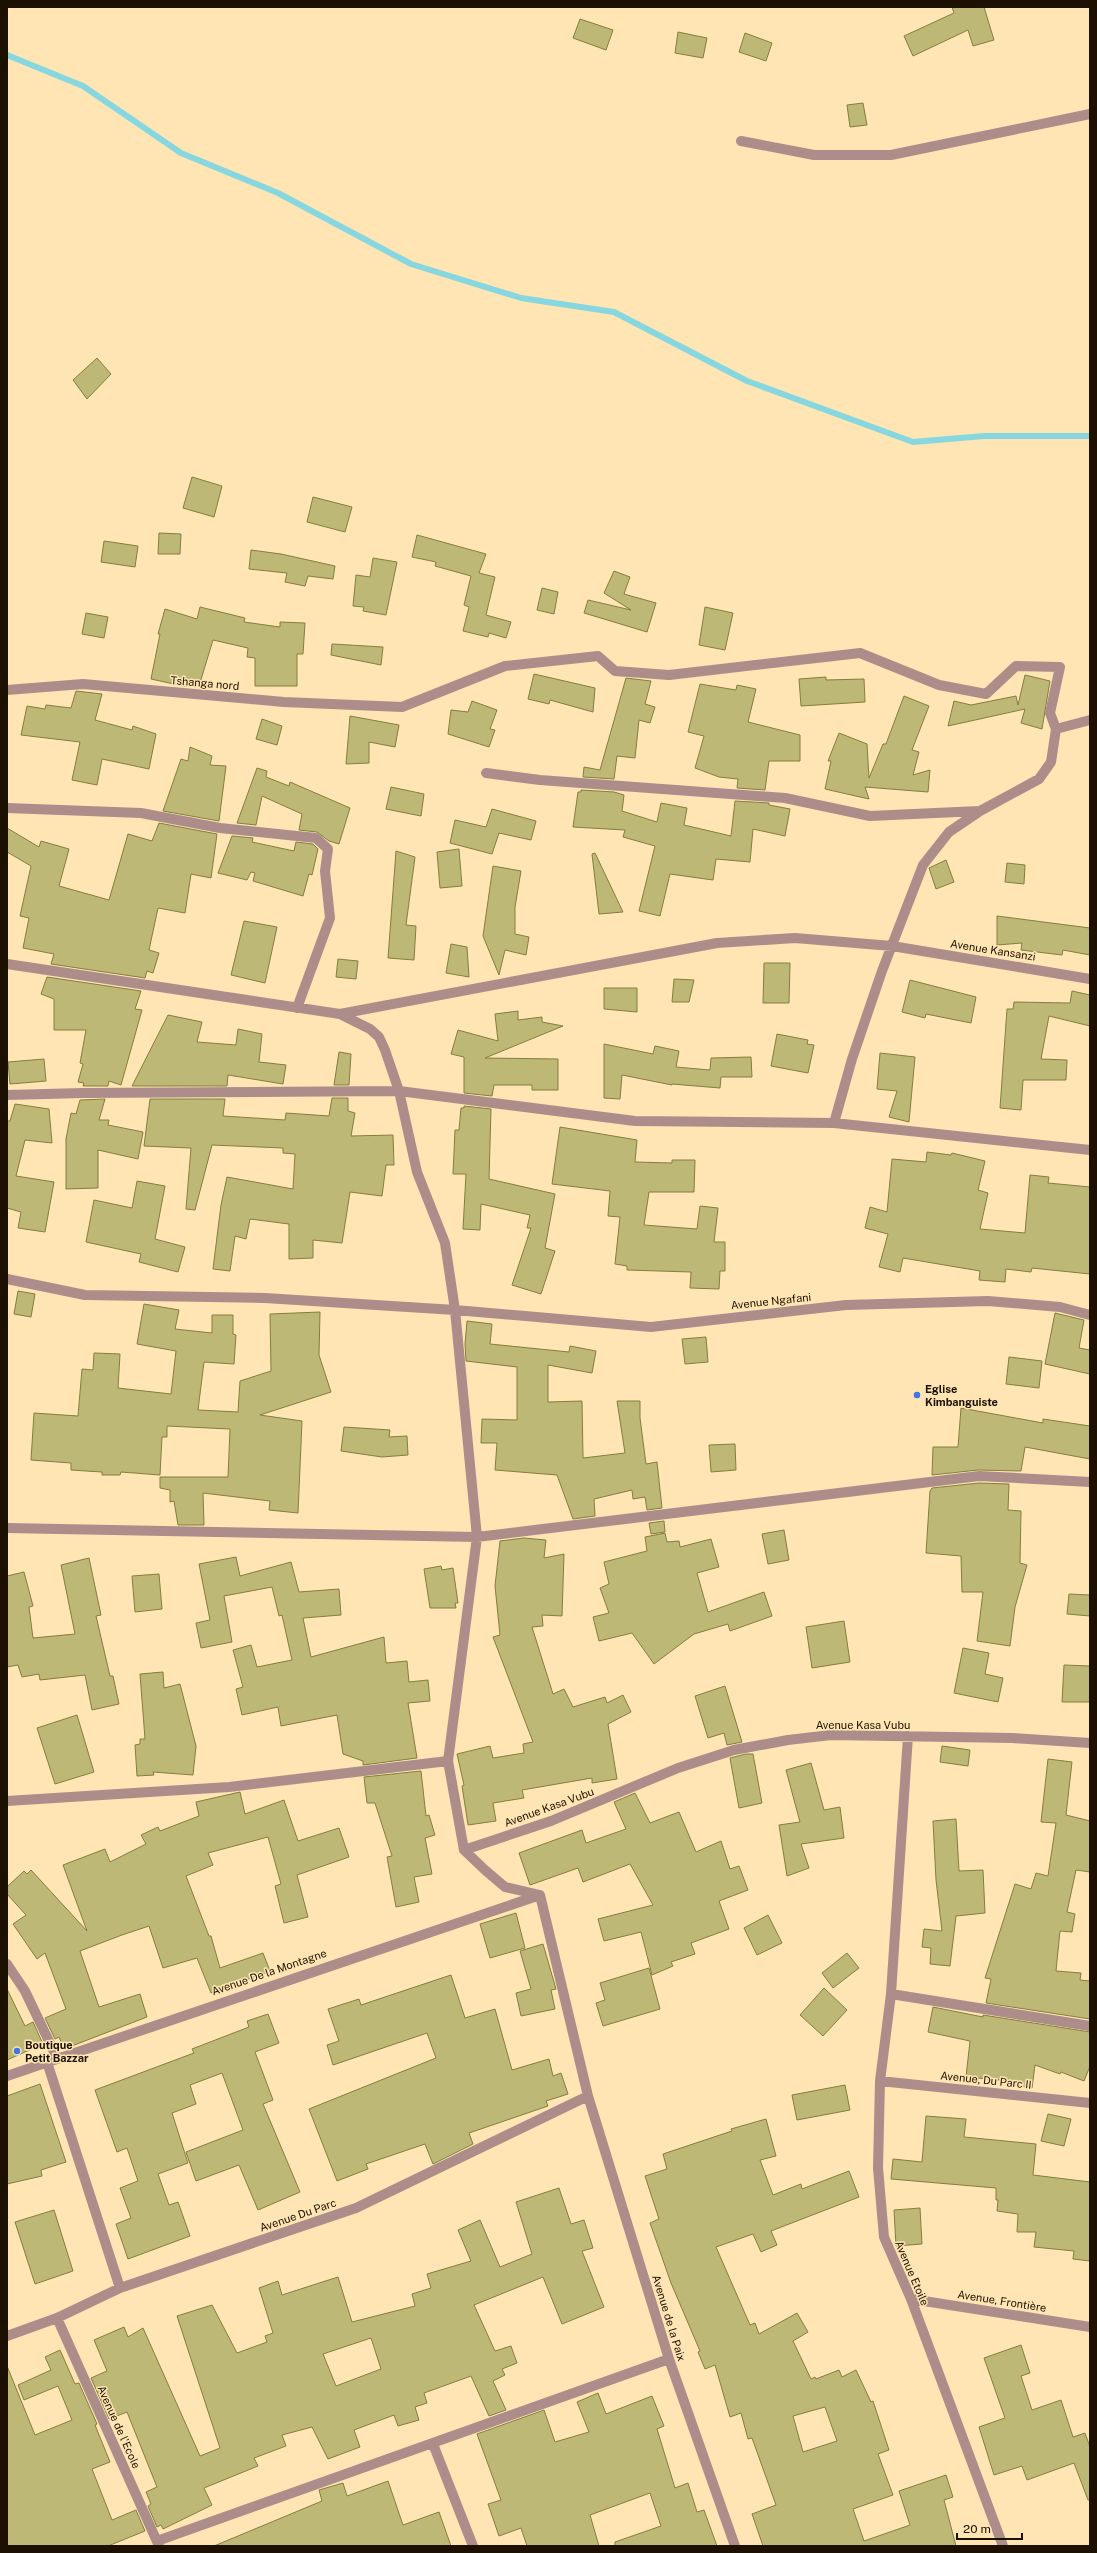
<svg xmlns="http://www.w3.org/2000/svg" width="1097" height="2553" viewBox="0 0 1097 2553" font-family="'Public Sans',sans-serif">
<style>
.lines{fill:none;stroke-linecap:round;stroke-linejoin:round}
.stream{stroke:#86d7df;stroke-width:6}
.building{fill:#bdb876;stroke:#847e3d;fill-rule:evenodd}
.minor{stroke:#ac8d8a;stroke-width:10}
.poi-dot{fill:#4374e6;stroke:#fee5b3;stroke-width:1.5}
.labels{text-anchor:middle;dominant-baseline:central;stroke-width:3;stroke-linejoin:round;paint-order:stroke}
.street-label{font-size:11px;fill:#1c1100;stroke:#fee5b3}
.poi-label{font-size:11px;font-weight:bold;fill:#1c1100;stroke:#fee5b3;text-anchor:start}
</style>
<rect width="100%" height="100%" fill="#fee5b3"/>
<g class="lines">
<path class="stream" d="M7,55L83,86L181,153L278,193L411,264L521,298L614,312L747,381L913,442L984,436H1090"/>
</g>
<path class="building" d="M952,7H984L994,40L973,46L968,30L913,56L904,36L954,13Z
M580,19L613,30L606,50L573,38Z
M678,32L707,38L703,58L675,53Z
M745,33L772,43L766,61L739,52Z
M863,103L867,125L850,127L847,105Z
M97,358L111,374L87,399L73,380Z
M192,477L222,486L214,517L183,508Z
M313,497L352,507L345,532L307,522Z
M159,533L181,534L180,554H158Z
M417,535L486,554L479,573L495,577L486,615L511,622L506,638L489,633L488,637L463,631L469,607L464,605L471,576L435,566L436,562L412,557Z
M104,541L138,546L135,567L101,562Z
M251,550L281,554L335,566L333,579L308,576L305,586L285,582L287,573L249,569Z
M373,558L397,562L386,615L363,611L364,607L353,606L356,575L370,577Z
M614,571L630,577L624,594L656,603L647,632L584,613L588,600L631,610L604,593Z
M542,588L558,592L554,614L537,610Z
M200,607L245,618L244,622L280,627V622L305,623L303,654H297V686H255V658L247,657L248,648L213,640L199,686H183L151,679L160,634H158L165,609L197,619Z
M705,607L733,613L725,650L699,645Z
M86,613L108,617L104,638L82,634Z
M332,644L383,647L381,665L331,655Z
M534,674L595,688L593,712L550,700L549,704L528,699Z
M1025,675L1050,681L1042,729L1021,723L1025,709L948,726L954,701L971,705L1016,696L1018,705Z
M826,677V680L864,679L865,702L801,706L799,679Z
M626,678L651,681L645,704L655,707L650,723L639,720L635,758L617,756L614,779L583,777L584,767L600,770Z
M700,684L736,690L737,685L756,689L748,722L800,735V761H769L765,790L737,788L738,779L719,777L695,768L704,736L688,732Z
M76,691L102,694L95,720L132,730L133,726L156,734L149,769L102,759L97,785L72,780L80,742L21,735L27,706L45,709L46,705L71,708Z
M904,696L929,706L912,750L919,752L913,775L930,770L928,792L865,787L869,799L825,789L831,761H828L839,733L867,744L869,778L883,744H886Z
M472,701L497,710L490,729L495,730L489,747L448,734L451,710L468,712Z
M350,716L399,725L395,747L369,742V763L346,764Z
M262,719L282,726L277,745L256,739Z
M190,747L212,756L210,765L226,766L219,821L163,811L181,759L188,761Z
M257,768L267,771L266,777L289,786L290,782L350,808L339,844L329,841L317,832L299,830L302,814L262,796L256,825L237,823Z
M391,787L424,794L421,816L386,809Z
M581,790L614,792L624,795L622,811L657,822L661,803L687,808L684,825L731,836L735,801L769,803V805L790,809L785,836L753,829L750,862L716,859L713,880L670,874L660,916L639,911L655,846L623,837L625,830L573,827L578,792H581Z
M492,809L536,821L531,840L499,833L492,854L450,843L455,820L486,827Z
M159,823L217,834L211,878L191,874L185,913L158,908L149,950L159,953L153,973L147,971L145,978L51,964L54,954L23,948L29,918L20,916L31,866L7,852V828L39,847L41,841L69,849L59,886L109,900L128,834L152,841Z
M232,836L253,838L252,842L294,851L296,842L313,844L318,849L312,875L309,874L303,896L253,881L255,873L251,872L247,880L218,873Z
M459,849L462,886L440,888L437,852Z
M396,851L415,857L406,925L416,926L414,960L388,958Z
M595,853L623,912L599,914L592,854Z
M946,860L954,882L936,889L929,868Z
M1007,863L1025,865L1024,884L1005,882Z
M493,866L521,871L515,907V934L529,937L526,955L505,950L499,975L483,936Z
M997,916L1090,928V955L1063,950L1062,955L1021,950L1022,943L997,945Z
M244,921L277,927L265,983L231,975Z
M451,944L467,947L469,977L446,973Z
M338,959L358,961L356,979L336,977Z
M764,963H790L789,1003H763Z
M47,977L141,991L135,1009L142,1010L121,1085L109,1081L108,1086H83L84,1083L78,1082L83,1064L80,1063L86,1030H54V999L41,994Z
M674,979L694,980L689,1002H672Z
M910,980L976,997L971,1023L926,1014L925,1018L902,1012Z
M604,988H637V1012L604,1009Z
M1072,991L1090,995V1026L1049,1016L1041,1059L1067,1060L1066,1080H1023L1021,1110L1000,1108L1007,1009H1013L1014,1002L1070,1003Z
M518,1011V1020L542,1017V1022L563,1026L485,1058L558,1059V1090H532V1085H494L492,1096L464,1093V1057L451,1054L458,1030L498,1041L495,1014Z
M168,1015L202,1022L197,1042L236,1045L238,1029L262,1034L259,1062L286,1065L283,1084L228,1075L227,1086H132Z
M777,1034L808,1040L807,1044L814,1045L808,1073L771,1066Z
M604,1044L653,1054L655,1046L679,1051L676,1067L710,1070L711,1058L751,1057L752,1077H721L720,1088L672,1084V1085L622,1075L620,1099L604,1098Z
M339,1052L351,1054L349,1085H334Z
M880,1053L915,1057L909,1122L889,1117L897,1091L877,1089Z
M44,1059L46,1081L10,1084L8,1062Z
M332,1098H348V1111L355,1113L351,1136L393,1135L394,1165H386L382,1196L350,1192L342,1243L313,1240V1258L289,1259V1224L250,1219L246,1239L235,1236L230,1271L213,1269L221,1205L227,1177L293,1189L295,1154L283,1153V1148L212,1145L195,1210L186,1209L191,1148L144,1146L150,1099H225L223,1116L285,1120L286,1113L329,1116Z
M105,1099L99,1120H109L108,1125L143,1132L138,1159L98,1150V1188L66,1189V1139L71,1113L76,1114L80,1100Z
M15,1104L49,1109L52,1143L25,1140L16,1176L54,1182L45,1232L18,1228L21,1212L7,1208V1121H10Z
M464,1106L491,1109L489,1179L555,1194L545,1248L555,1251L541,1294L512,1285L531,1228H527L530,1215L481,1204L480,1230L463,1229L466,1174H453L455,1130H459L461,1108H464Z
M560,1127L637,1140L635,1162L672,1163V1160H695L694,1192H649L644,1225L697,1229L700,1206L718,1208L714,1242H725V1271H720L719,1289L690,1288L691,1272L627,1270V1266L615,1264L620,1217L608,1216L610,1191L552,1184Z
M927,1152L951,1155L952,1153L985,1161L978,1190L988,1193L980,1229L1025,1233L1030,1175L1049,1177L1048,1183L1090,1187V1274L1032,1268L1031,1272L1006,1269L1005,1282L979,1280L980,1271L903,1258L900,1272L879,1267L888,1234L865,1228L870,1207L887,1212L892,1159L926,1162Z
M137,1181L165,1186L155,1239L185,1247L178,1272L139,1262L141,1254L86,1242L94,1200L132,1208Z
M18,1291L35,1294L31,1317L14,1314Z
M144,1304L179,1310L175,1329L212,1333V1315H233V1334L236,1335L234,1364L204,1362L198,1410L238,1412L240,1381L271,1371L270,1314L320,1312L319,1355L331,1392L260,1415L302,1421L298,1513L269,1510L270,1501L203,1493L204,1525H178L174,1501L170,1502V1490L160,1488V1477H228L230,1429L167,1426V1437H162L160,1475L121,1472L120,1475H102V1472L71,1470V1463L31,1460L34,1413L78,1416L82,1369L93,1370L94,1353L120,1354L118,1388L171,1394L176,1351L137,1344Z
M1055,1313L1084,1320L1079,1348L1090,1350V1374L1045,1364Z
M467,1321L492,1324L490,1344L569,1352L570,1346L596,1351L592,1373L548,1365V1402L582,1401L583,1458L625,1453L617,1401H640V1418L646,1464L657,1462L662,1508L647,1510L645,1497L633,1499L632,1490L594,1499L595,1516L573,1519L557,1475L495,1470L497,1443H481L482,1419L517,1420V1367L466,1361L465,1344Z
M706,1337L708,1362L685,1364L682,1339Z
M1009,1357L1042,1361L1039,1388L1006,1384Z
M961,1408L1043,1423V1419L1090,1426V1459L1025,1447L1021,1471L978,1470L932,1475L933,1447H958Z
M344,1427L390,1430L389,1437L407,1436L408,1455L382,1457L341,1451Z
M735,1444L736,1470L711,1472L709,1445Z
M979,1483L1009,1484L1008,1510L1021,1511L1020,1563L1027,1565L1015,1607L1010,1646L977,1641L983,1592H962L961,1556L926,1553L930,1491L932,1488Z
M664,1521L665,1532L651,1534L649,1523Z
M784,1530L789,1560L768,1564L762,1534Z
M665,1533L667,1542L679,1541L680,1547L711,1539L719,1567L697,1573L708,1612L764,1592L772,1616L730,1631L728,1624L694,1634L654,1664L632,1633L599,1641L593,1617L609,1613L600,1588L609,1584L604,1562L647,1551L645,1537Z
M524,1538L546,1540L544,1558L564,1554L562,1616L542,1615L543,1626L532,1627L553,1694L564,1689L573,1707L605,1697L607,1703L623,1695L631,1712L608,1724L617,1779L592,1783V1778L522,1790L524,1798L493,1803L496,1821L468,1825L462,1786L464,1785L457,1754L490,1746L493,1758L524,1753L523,1744L533,1742L493,1637L500,1635L495,1586L500,1541Z
M236,1557L240,1576L291,1562L299,1592L339,1589L341,1615L303,1618L311,1657L384,1637L386,1663L407,1661L409,1682L428,1680L430,1701L408,1703L417,1758L363,1765V1761L343,1754L337,1715L281,1726L278,1707L242,1715L236,1689L243,1687L233,1650L251,1645L257,1667L292,1660L282,1615L279,1616L272,1587L224,1596L232,1642L201,1648L196,1623L210,1620L199,1564Z
M89,1558L101,1615L96,1616L110,1676H113L119,1704L92,1710L85,1675L40,1680L39,1674L22,1677L18,1665L7,1667V1576L24,1572L33,1606L29,1607L33,1638L75,1634L61,1565Z
M441,1566L442,1570L453,1568L458,1603H455L456,1608H430L424,1569Z
M159,1574L162,1609L135,1612L132,1576Z
M1069,1594L1090,1595V1616L1067,1614Z
M844,1621L850,1662L812,1668L806,1627Z
M963,1648L989,1653L985,1674L1003,1678L998,1702L954,1693Z
M1064,1665L1090,1666V1702H1062Z
M163,1672L164,1688L180,1684L196,1746L193,1775L153,1772L154,1775L137,1776L135,1745L140,1744V1739H145L140,1674Z
M725,1686L742,1742L727,1745L724,1733L708,1738L695,1696Z
M77,1715L94,1772L55,1784L37,1728Z
M942,1746L970,1750L968,1766L940,1762Z
M746,1754H753L762,1803L739,1808L730,1758Z
M1048,1759L1072,1762L1066,1815L1090,1821V1872L1076,1870L1067,1912L1075,1914L1072,1932L1060,1931L1056,1971L1081,1973L1080,1980L1090,1981V2019L986,2003L991,1979L985,1978L1015,1884L1031,1889L1036,1873L1048,1876L1056,1823L1041,1822Z
M811,1763L824,1810L840,1807L844,1838L801,1844L809,1868L787,1876L779,1825L800,1822L786,1770Z
M421,1771L426,1816L429,1815L435,1835L425,1838L432,1874L414,1877L419,1902L396,1907L387,1857L392,1856L375,1803H367L364,1777Z
M240,1792L245,1814L284,1800L298,1841L339,1828L349,1857L297,1875L308,1917L284,1923L275,1886L281,1884L268,1837L208,1853L213,1865L186,1876L209,1936H211L220,1968L263,1953L270,1971L211,1993L197,1958L163,1968L149,1926L122,1935L80,1951L99,2007L140,1994L147,2017L64,2049L59,2037L55,2039L45,2018L66,2009L45,1953L37,1959L13,1924L26,1915L7,1894V1887L24,1871L27,1874L31,1870L87,1931L63,1865L105,1849L110,1862L146,1844L141,1835L158,1827L160,1831L199,1816L196,1802Z
M635,1793L650,1823L679,1812L696,1852L721,1841L730,1869L739,1866L748,1890L719,1901L729,1929L691,1943L695,1954L671,1962L673,1966L652,1975L641,1932L604,1941L598,1919L653,1905L630,1864L583,1882L578,1868L530,1885L519,1853L582,1830L586,1843L626,1829L614,1802Z
M956,1819L959,1871L983,1870L985,1913L956,1916L950,1966L930,1964L931,1948L922,1947L924,1929L942,1931L936,1880L933,1821Z
M516,1913L525,1948L490,1958L480,1924Z
M768,1915L782,1943L757,1955L744,1928Z
M543,1944L556,1989L551,1990L555,2009L521,2016L516,1993L531,1989L520,1951Z
M847,1953L859,1968L833,1988L822,1973Z
M649,1968L660,2009L603,2026L596,2003L605,2000L600,1983Z
M451,1975L465,2018L495,2009L512,2070L549,2059L553,2076L561,2073L568,2094L546,2101L548,2106L469,2133L473,2144L433,2164L425,2144L366,2164L368,2169L337,2181L309,2109L436,2058L427,2033L333,2065L327,2045L339,2041L328,2009L359,1999L361,2005Z
M824,1988L847,2010L823,2036L800,2015Z
M7,1989L25,2026L33,2022L43,2044L7,2060Z
M933,2007L983,2017V2015L1090,2032V2066L1084,2081L1061,2072L1060,2074L1035,2065L1032,2088L1010,2084L1011,2081L966,2077L970,2041L928,2032Z
M268,2014L279,2043L255,2052L273,2100L263,2104L300,2192L258,2210L239,2165L196,2181L186,2152L243,2130L222,2073L190,2085L196,2104L172,2113L188,2163L158,2174L169,2205L178,2202L190,2236L128,2259L116,2224L131,2218L120,2188L138,2181L127,2148L117,2152L95,2090L194,2053L192,2049L249,2027L247,2021Z
M40,2084L66,2162L41,2170L42,2176L7,2184V2096Z
M845,2085L850,2110L797,2120L792,2095Z
M1048,2114L1071,2119L1064,2146L1041,2141Z
M926,2116L966,2119L964,2137L1036,2144L1033,2175L1090,2182V2261L1073,2259L1074,2251L1034,2247L1036,2232H1017L1018,2214L997,2211L998,2200H996V2188L891,2179L893,2159L922,2162Z
M766,2119L776,2156L760,2160L773,2195L801,2184L802,2189L849,2171L859,2197L771,2231L777,2245L761,2252L753,2234L716,2247L750,2325L755,2323L759,2334L797,2313L808,2332L793,2341L811,2379L815,2377L816,2379L839,2370L842,2377L856,2370L871,2402L873,2401L889,2450L878,2454L893,2495L853,2509L864,2541L910,2525L899,2491L946,2475L953,2497L944,2500L956,2546H763L752,2514L776,2505L752,2438L748,2439L741,2413L730,2417L715,2365L705,2369L698,2352L700,2351L671,2283L650,2223L659,2219L645,2176L667,2169L663,2154L732,2131L731,2129ZM825,2407L837,2441L803,2452L793,2416Z
M559,2188L571,2224L584,2220L593,2248L582,2251L604,2307L562,2324L543,2277L474,2305L495,2351L511,2346L517,2363L502,2369L505,2375L493,2381L506,2410L489,2416L471,2376L424,2393L427,2403L415,2407L419,2420L398,2426L394,2415L354,2430L360,2447L328,2459L312,2427L282,2435L286,2446L254,2458L258,2466L204,2488L212,2505L163,2529L161,2525L157,2527L148,2506L151,2504L146,2492L157,2487L127,2412L109,2419L91,2378L107,2371L94,2340L124,2327L128,2337L143,2328L200,2456L220,2448L177,2316L212,2305L237,2353L267,2342L265,2336L273,2333L259,2288L278,2281L282,2295L338,2277L352,2322L415,2306L412,2294L431,2288L427,2274L471,2261L458,2230L480,2220L500,2267L532,2254L516,2202ZM371,2338L381,2369L336,2386L323,2354Z
M920,2208L922,2244L896,2246L894,2210Z
M54,2210L73,2271L35,2284L15,2222Z
M1021,2345L1030,2373L1021,2376L1032,2410L1061,2400L1073,2437L1085,2433L1090,2447V2500H1088L1074,2463L1027,2480L1022,2466L994,2475L979,2427L1005,2418L984,2358Z
M60,2350L75,2384L79,2383L97,2424L95,2425L110,2462L92,2469L112,2520L136,2510L145,2531L108,2546H7V2366L35,2435L72,2420L58,2386L24,2400L18,2385L51,2370L45,2357Z
M598,2393L606,2414L652,2396L664,2426L657,2429L675,2488L688,2483L697,2512L704,2510L717,2546H615V2542L661,2526L650,2493L590,2515L599,2546H527L521,2528L499,2536L488,2504L501,2500L477,2434L544,2410L555,2442L589,2432L577,2402Z
M388,2481L403,2525L439,2512L451,2546H214L322,2501L319,2490L343,2483L347,2496Z"/>
<g class="lines">
<path class="minor" d="M741,141L814,155H891L1090,114
M7,690L83,684L284,702L402,707L505,666L598,656L615,671L669,675L860,653L939,685L986,694L1016,666L1060,667L1050,713L1056,729L1051,762L1039,779L980,811L949,832L923,865L882,971L852,1059L834,1123
M1056,729L1090,720
M486,773L540,780L785,798L870,816L979,811
M7,808L141,813L220,828L316,838L328,849L325,871L330,918L297,1008
M7,964L340,1014L370,1029L379,1037L385,1050L399,1091L417,1172L445,1243L455,1310L477,1537L448,1761L464,1850L485,1870L505,1887L540,1895L588,2096L669,2359L735,2546
M340,1014L717,943L795,938L892,946L1090,979
M7,1095L83,1093L399,1091L635,1121L834,1123L1090,1150
M7,1279L85,1295L265,1298L455,1310L651,1327L846,1305L988,1301L1060,1307L1090,1315
M7,1528L477,1537L979,1476L1090,1482
M908,1736L891,1994L880,2081L878,2168L884,2237L911,2299L1003,2546
M7,1801L229,1787L448,1761
M464,1850L551,1821L678,1768L734,1750L788,1740L831,1735L1012,1738L1090,1743
M7,1964L25,1991L57,2058
M891,1994L1090,2026
M47,2062L120,2288
M7,2076L540,1895
M880,2081L1090,2103
M911,2299L1090,2327
M57,2318L159,2546
M7,2336L57,2318L120,2288L356,2208L588,2096
M433,2444L473,2546
M157,2541L669,2359"/>
</g>
<g class="poi-dot">
<circle cx="917" cy="1395" r="4"/>
<circle cx="17" cy="2051" r="4"/>
</g>
<g class="labels">
<g class="street-label">
<text transform="translate(205 683) rotate(5)">Tshanga nord</text>
<text transform="translate(993 950) rotate(9)">Avenue Kansanzi</text>
<text transform="translate(771 1301) rotate(-6)">Avenue Ngafani</text>
<text x="863" y="1725">Avenue Kasa Vubu</text>
<text transform="translate(549 1807) rotate(-20)">Avenue Kasa Vubu</text>
<text transform="translate(269 1972) rotate(-19)">Avenue De la Montagne</text>
<text transform="translate(986 2080) rotate(6)">Avenue, Du Parc II</text>
<text transform="translate(298 2215) rotate(-19)">Avenue Du Parc</text>
<text transform="translate(912 2273) rotate(67)">Avenue Etoile</text>
<text transform="translate(1002 2301) rotate(9)">Avenue, Frontière</text>
<text transform="translate(669 2318) rotate(73)">Avenue de la Paix</text>
<text transform="translate(119 2427) rotate(66)">Avenue de l'Ecole</text>
</g>
<g class="poi-label">
<text x="925" y="1389">Eglise<tspan x="925" dy="13">Kimbanguiste</tspan></text>
<text x="25" y="2045">Boutique<tspan x="25" dy="13">Petit Bazzar</tspan></text>
</g>
</g>
<rect width="1097" height="2553" fill="none" stroke="#1c1100" stroke-width="16"/>
<path d="M957 2533v6h65v-6" fill="none" stroke="#1c1100" stroke-width="2"/>
<text x="963" y="2533" font-size="12" fill="#1c1100" stroke="#fee5b3" stroke-width="3" paint-order="stroke">20 m</text>
</svg>
